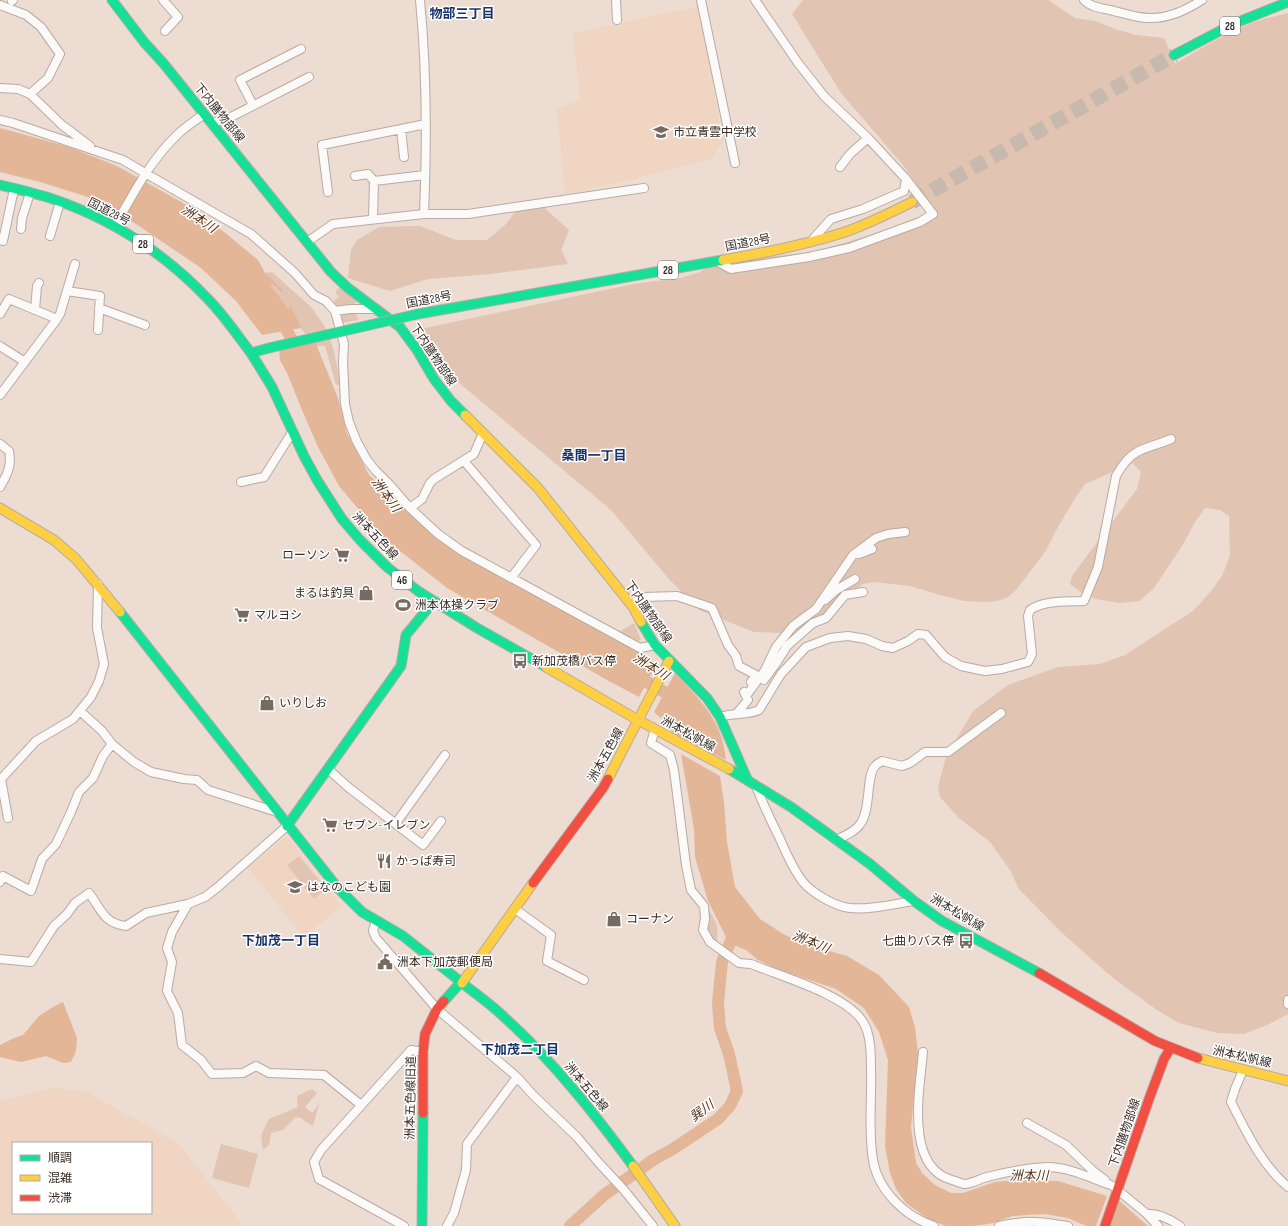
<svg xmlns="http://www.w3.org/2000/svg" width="1288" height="1226" viewBox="0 0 1288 1226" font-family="'Sofia Sans Condensed','Noto Sans JP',sans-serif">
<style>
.built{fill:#f0d5c3;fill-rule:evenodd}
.green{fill:#e1c4b1}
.water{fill:#e3b698}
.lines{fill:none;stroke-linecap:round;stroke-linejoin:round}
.river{stroke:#e3b698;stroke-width:12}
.highway-tunnel{stroke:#c8b9af;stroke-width:15;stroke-dasharray:15 8;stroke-linecap:butt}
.street-casing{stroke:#b7aba3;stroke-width:10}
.fast-casing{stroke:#b7aba3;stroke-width:11}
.slow-casing{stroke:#b7aba3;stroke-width:11}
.jam-casing{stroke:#b7aba3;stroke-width:11}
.street{stroke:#fcfaf8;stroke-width:8}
.fast{stroke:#16e098;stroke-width:9}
.slow{stroke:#ffcf43;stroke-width:9}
.jam{stroke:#f24e42;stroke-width:9}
.fast-bridge-casing{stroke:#b7aba3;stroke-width:11;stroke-linecap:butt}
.fast-bridge{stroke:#16e098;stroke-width:9}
.labels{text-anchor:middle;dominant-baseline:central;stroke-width:3;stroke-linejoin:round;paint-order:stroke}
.shield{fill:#fff;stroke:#746b66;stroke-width:1}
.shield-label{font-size:11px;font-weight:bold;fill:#382c25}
.street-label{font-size:12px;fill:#382c25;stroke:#fff}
.poi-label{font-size:12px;fill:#382c25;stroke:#fff;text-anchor:start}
.neighbourhood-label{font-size:13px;font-weight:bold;fill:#193369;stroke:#fff}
.water-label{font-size:13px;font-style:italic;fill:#573014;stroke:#fff}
</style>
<rect width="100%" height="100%" fill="#ecdcd1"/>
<path class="built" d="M699,6L723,141L712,159L618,183L565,194L557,109L580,100L573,33Z
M287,836L342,906L303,937L248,867Z
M50,1088L85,1091L178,1143L239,1220L242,1226H0V1101ZM13,1143H151V1213H13Z"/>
<path class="green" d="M803,0H1048L1075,18L1095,21L1115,29L1136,35L1164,38L1175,64L1212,42L1253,22L1288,13V1014L1269,1024L1244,1034L1217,1033L1179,1023L1157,1010L1117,981L1089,957L1058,929L1019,889L1010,870L990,842L959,818L940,797L938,787L946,757L973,711L1008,685L1058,667L1100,664L1125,655L1193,611L1211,591L1222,576L1230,555L1229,516L1220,510L1205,508L1195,522L1184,543L1154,588L1139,601L1120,603L1096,599L1082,593L1070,584L1072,576L1137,489L1141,472L1133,463L1085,484L1074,500L1059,525L1045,552L1016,590L1008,597L997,601L985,602L964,601L940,595L910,586L874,582L863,584L852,593L823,619L804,629L784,633L754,632L699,610L669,579L611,510L451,376L420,340L416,330L600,291L640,283L681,278L700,272L713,264L738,259L809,253L937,216L903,165L841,93L792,14Z
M541,205L569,230L561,250L568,264L490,274L428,279L390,291L348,278L351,250L357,240L379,227L420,226L456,240H487L506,224L519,206Z
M272,272L311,307L324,325L333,348L341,384L336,385L325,346H314L270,285L272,283L280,293L283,291L274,281L265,273Z
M341,285L357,302L352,305L345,306L343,310L337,309L334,301L339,296L336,294V291Z
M355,309L358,320L334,324L331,315Z
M634,623L641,640C634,643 626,636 619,632Z
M299,856L326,889L314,899L287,865Z
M708,909C718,924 718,925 717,943C703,936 707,921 708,909Z
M312,1089L317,1093L305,1107L312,1113L319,1104L313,1126L303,1120L302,1118L296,1117L283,1130L271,1133L269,1145L263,1150L261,1135L269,1119L298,1107L297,1096Z
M221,1144L258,1154L249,1188L212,1178Z"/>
<path class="water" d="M0,128L69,147L117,166L183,203L224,232L258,260L265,273L274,281L283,291L281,293L273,284L270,285L288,309L291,305L301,328L262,335L236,301L201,268L136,224L88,197L40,182L0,172Z
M314,339L338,398L347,433L369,475L441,541L587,620L657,664L639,697L607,680L447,588L381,536L339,486L318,447L302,410L287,373L280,360L279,348Z
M675,673C700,700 723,721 726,760L672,733L669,725L654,712Z
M681,754L720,776L724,802L727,842L735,887L760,919L785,935L809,945L847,956L879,975L909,1007L915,1027L918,1054L911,1127L916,1163L922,1173L935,1185L951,1193H963L995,1182L1019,1180L1058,1181L1107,1196L1096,1226H1086L1068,1218L1044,1214L1012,1216L994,1223L974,1226H945L927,1218L906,1203L896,1189L890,1173L885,1146L888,1060L879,1032L864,1008L836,989L777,969L758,960L746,950L729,943L708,901L695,857L694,829Z
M63,1002L77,1038L76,1051L71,1062L63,1063L46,1056L21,1062L0,1057V1045L14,1038L23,1035L39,1016L53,1007Z
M1117,1199L1148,1226H1108Z"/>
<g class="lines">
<path class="river" d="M279,316L297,349
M635,672L650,684L668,694L677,701
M570,1226L604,1195L653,1160L673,1149L718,1119L730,1106L737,1091L729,1054L720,1028L718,1003L722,962L732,938L738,928"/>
<path class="highway-tunnel" d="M912,202L1174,55"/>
<g class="street-casing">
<path id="street" d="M163,0L178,17L165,31
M420,0C427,71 427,142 424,214
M616,0L617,20
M701,0L735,163
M1084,0C1090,7 1101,8 1110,10C1123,13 1136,18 1149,18C1167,19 1188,9 1202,0
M12,1L13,0
M0,5L26,15L41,27L60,54L48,78L30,94
M0,88L18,89L30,94L62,125L90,146
M253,105L240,80L301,49
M0,120L13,123L123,160L145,173L251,234L295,273L314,295L326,301L335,311L344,344L343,362L345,404L349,422L357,442L367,460L375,470L390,485L410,508L438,534L462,551L640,648L655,645
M212,123L229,118L309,77
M401,129L404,157
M840,167L850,154L868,138
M355,176L368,174L374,181L425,175
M328,192L322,145L426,124
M373,219L374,181
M115,226C133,194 150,161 177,135C185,127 195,121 204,114
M21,229L22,218L30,193
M50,236L60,202
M813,239L831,219L863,209L904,191L906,179
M3,241L14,189
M307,242L333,224L424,214H468L644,188
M718,262L731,269L809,257L849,248L920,222L933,214L906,179L868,138L824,96L798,63L755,0
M67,291L100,296L98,330
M99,308L145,325
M35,310L37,286L39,283
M335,311L350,309H376
M0,314L9,299L57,319L0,395
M57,319L60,314L75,264
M0,346L25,362
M0,444L9,451C12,466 7,475 0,487
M464,461L536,545L511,578
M241,482L264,477L293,431
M410,508L422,499L430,483L434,479L474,454L483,433
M859,554L872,549
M825,600L836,590L855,579
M631,604L644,597L677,596L712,608L728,645L736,656L739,666L756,675L751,682
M764,680L775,665L787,646L813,623L826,618L845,595L863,592
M746,696L765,670L776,647L793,626L816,609L853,555L876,538L888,534L905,532
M80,711L102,731L112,744L134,762L151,772L184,779L197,780L208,790L277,812
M737,713L748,700L744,692
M720,717C733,712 747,716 759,710L781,674L806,647L830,638L848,636L866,639L882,646L893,648L908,641L918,634L926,635L945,657L961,666L985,671L1002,669L1028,662L1032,654L1028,616L1030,610C1045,600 1066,602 1084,601L1098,567L1116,476C1121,467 1128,457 1137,452C1148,446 1160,444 1171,439
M655,729L651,743L670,755L674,770L686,865L691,890L704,906L705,919L703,930L710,942L739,963L751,964C780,976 847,995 863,1022C871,1034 871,1055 871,1069C872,1099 868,1131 873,1160C878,1191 906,1217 934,1226
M328,769L348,787L423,845L441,821
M756,786C763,804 771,821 780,839C786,853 793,869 803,882C812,893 836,907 850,908C871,910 893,904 914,901
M8,818L1,779L36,741L73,719L91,697L99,681L104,664L97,628L98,584
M396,823L445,755
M836,840C845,836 856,831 861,823C871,808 866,776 875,766C877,764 880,762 882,761L902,766L910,763L925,752H948L1001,713
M0,882L3,876L31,891L42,859L56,844L71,812L79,792L93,778L103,756L112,744
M188,904L172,932L167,948L172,962L167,991L178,1013L182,1045L201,1060L212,1074L243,1073L256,1066L269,1073L324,1075L361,1105
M515,909L551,935L547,961L584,980
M376,920L373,931L376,938L437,1009L517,1077L532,1094L577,1137L599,1163L624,1190L653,1226
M0,959L31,962L54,926L67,914L75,903L89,893C102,910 103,923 126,926L146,913L188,904L205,897L218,887L287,826
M1288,1000V1004
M923,1052C920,1088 904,1167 952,1180C956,1181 960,1183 964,1184C972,1184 979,1179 987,1177C1006,1172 1026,1168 1047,1167C1069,1167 1090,1178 1111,1185
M1243,1070L1235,1089L1231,1102C1247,1133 1261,1164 1288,1187
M1027,1123L1066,1145L1093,1171L1105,1180
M1114,1187L1147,1214C1159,1213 1170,1219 1180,1226
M1147,1214L1158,1226
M404,1226L319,1179L314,1162L321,1150L411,1050L423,1052
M447,1226L454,1213L466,1170L467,1144L517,1077
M999,1226C1028,1220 1039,1221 1068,1226"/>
</g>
<g class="fast-casing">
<path id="fast" d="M112,0L144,42L164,64L331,272L348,288L400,327L417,350L434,379L451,401L465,415
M1174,55L1233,24L1288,2
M0,185C17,189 34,193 50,198C110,218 164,253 207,298C224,315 237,335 251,353L269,348
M418,314L723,260
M251,353L272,387L304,456L317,480L342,519L360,540L387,567L418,591L477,628L546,667
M120,612L337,887L362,912L403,936L461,982L444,1001
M641,622L655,645L707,698L720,717L748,781
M729,769L791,807L870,864L914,901L942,921L1039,973
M287,826L401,666L406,635L434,601
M462,983C476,994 491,1004 504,1017C553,1061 594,1113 633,1166
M422,1226L423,1113"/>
</g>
<g class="slow-casing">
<path id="slow" d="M723,260C764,253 805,245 845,232C868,224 890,213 912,202
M465,415L538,488L633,607L641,622
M0,508L54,540L76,559L120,612
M669,661L638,720L729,769
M546,667L638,720L608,779
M462,983L533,883
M1198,1058L1288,1081
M633,1166L675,1226"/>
</g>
<g class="jam-casing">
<path id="jam" d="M533,883L603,788L608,779
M1039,973L1155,1041L1198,1058
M423,1113V1052L425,1034L437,1009L444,1001
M1105,1226L1149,1099L1164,1059L1170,1049"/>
</g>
<use href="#street" class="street"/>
<use href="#fast" class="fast"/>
<use href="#slow" class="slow"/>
<use href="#jam" class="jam"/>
<g class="fast-bridge-casing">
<path id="fast-bridge" d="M269,348L418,314"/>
</g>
<use href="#fast-bridge" class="fast-bridge"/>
</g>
<defs>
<g id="school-bare" transform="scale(1.2)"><path d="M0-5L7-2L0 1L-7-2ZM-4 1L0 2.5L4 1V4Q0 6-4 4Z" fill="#776a61" stroke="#fff" stroke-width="2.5" paint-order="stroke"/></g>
<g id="supermarket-bare" transform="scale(1.2)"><path d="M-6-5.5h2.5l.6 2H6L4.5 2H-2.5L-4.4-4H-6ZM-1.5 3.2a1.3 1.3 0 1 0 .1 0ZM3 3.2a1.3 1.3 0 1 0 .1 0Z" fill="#776a61" stroke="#fff" stroke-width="2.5" paint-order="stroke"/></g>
<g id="shop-bare" transform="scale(1.2)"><path d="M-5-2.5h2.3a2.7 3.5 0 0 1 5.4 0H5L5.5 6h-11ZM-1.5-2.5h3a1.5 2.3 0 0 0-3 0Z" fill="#776a61" stroke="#fff" stroke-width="2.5" paint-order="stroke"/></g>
<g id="stadium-bare" transform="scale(1.2)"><path d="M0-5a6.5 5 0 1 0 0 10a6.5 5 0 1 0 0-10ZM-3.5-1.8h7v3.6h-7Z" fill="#776a61" stroke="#fff" stroke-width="2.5" paint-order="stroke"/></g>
<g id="bus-bare" transform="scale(1.2)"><path d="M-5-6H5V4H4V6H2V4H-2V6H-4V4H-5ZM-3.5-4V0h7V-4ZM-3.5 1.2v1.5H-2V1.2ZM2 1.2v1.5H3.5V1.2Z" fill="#776a61" stroke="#fff" stroke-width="2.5" paint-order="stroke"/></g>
<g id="restaurant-bare" transform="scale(1.2)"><path d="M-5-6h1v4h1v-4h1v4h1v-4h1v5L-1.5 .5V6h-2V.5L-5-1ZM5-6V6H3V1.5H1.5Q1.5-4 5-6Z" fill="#776a61" stroke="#fff" stroke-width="2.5" paint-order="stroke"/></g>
<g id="civic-bare" transform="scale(1.2)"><path d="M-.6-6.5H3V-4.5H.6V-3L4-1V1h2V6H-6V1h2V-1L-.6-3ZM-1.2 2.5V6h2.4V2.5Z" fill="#776a61" stroke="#fff" stroke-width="2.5" paint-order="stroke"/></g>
</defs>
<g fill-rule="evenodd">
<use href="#school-bare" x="661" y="132"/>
<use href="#supermarket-bare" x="342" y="555"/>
<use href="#shop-bare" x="366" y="593"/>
<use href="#stadium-bare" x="403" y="605"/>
<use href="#supermarket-bare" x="242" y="615"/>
<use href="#bus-bare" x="520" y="661"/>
<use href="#shop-bare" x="267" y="703"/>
<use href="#supermarket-bare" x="330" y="825"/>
<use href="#restaurant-bare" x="384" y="861"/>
<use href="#school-bare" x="295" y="887"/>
<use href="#shop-bare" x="614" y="919"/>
<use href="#bus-bare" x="966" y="941"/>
<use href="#civic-bare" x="385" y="962"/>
</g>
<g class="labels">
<g class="shield">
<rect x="1220" y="17" width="20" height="18" rx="3"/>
<rect x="133" y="235" width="20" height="18" rx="3"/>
<rect x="658" y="261" width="20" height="18" rx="3"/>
<rect x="392" y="571" width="20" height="18" rx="3"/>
</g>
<g class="shield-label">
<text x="1230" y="26">28</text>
<text x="143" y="244">28</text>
<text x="668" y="270">28</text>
<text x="402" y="580">46</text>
</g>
<g class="street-label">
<text transform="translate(219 113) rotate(51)">下内膳物部線</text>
<text transform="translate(109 212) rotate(27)">国道28号</text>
<text transform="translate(748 243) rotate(-11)">国道28号</text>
<text transform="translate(429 300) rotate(-11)">国道28号</text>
<text transform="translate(433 355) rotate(56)">下内膳物部線</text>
<text transform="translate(375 536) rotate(47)">洲本五色線</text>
<text transform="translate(648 612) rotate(55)">下内膳物部線</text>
<text transform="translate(688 734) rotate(29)">洲本松帆線</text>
<text transform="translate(606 755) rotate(-61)">洲本五色線</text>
<text transform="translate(957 913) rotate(31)">洲本松帆線</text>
<text transform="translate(1242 1057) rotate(13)">洲本松帆線</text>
<text transform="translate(586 1087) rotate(50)">洲本五色線</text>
<text transform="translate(411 1098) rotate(-89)">洲本五色線旧道</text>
<text transform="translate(1125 1133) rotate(-71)">下内膳物部線</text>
</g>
<g class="poi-label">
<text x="673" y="132">市立青雲中学校</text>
<text x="330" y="555" text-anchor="end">ローソン</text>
<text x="354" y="593" text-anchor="end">まるは釣具</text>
<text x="415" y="605">洲本体操クラブ</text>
<text x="254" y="615">マルヨシ</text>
<text x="532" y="661">新加茂橋バス停</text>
<text x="279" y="703">いりしお</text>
<text x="342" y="825">セブン-イレブン</text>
<text x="396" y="861">かっぱ寿司</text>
<text x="307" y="887">はなのこども園</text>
<text x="626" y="919">コーナン</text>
<text x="954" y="941" text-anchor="end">七曲りバス停</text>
<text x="397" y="962">洲本下加茂郵便局</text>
</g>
<g class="neighbourhood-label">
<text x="462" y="14">物部三丁目</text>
<text x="594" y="456">桑間一丁目</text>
<text x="281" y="941">下加茂一丁目</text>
<text x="520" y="1050">下加茂二丁目</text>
</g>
<g class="water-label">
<text transform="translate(199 219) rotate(34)">洲本川</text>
<text transform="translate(386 495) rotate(54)">洲本川</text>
<text transform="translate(651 667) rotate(32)">洲本川</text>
<text transform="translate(811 942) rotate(22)">洲本川</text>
<text transform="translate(702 1111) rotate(-36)">巽川</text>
<text x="1029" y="1176">洲本川</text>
</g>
</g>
<rect x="12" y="1142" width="140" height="72" fill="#ffffff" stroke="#afaba8"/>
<rect x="20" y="1155" width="20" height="6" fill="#16e098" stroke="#afaba8"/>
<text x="48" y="1162" font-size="12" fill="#382c25">順調</text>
<rect x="20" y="1175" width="20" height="6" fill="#ffcf43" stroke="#afaba8"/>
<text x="48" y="1182" font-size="12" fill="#382c25">混雑</text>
<rect x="20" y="1195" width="20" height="6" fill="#f24e42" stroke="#afaba8"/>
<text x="48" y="1202" font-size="12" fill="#382c25">渋滞</text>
</svg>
